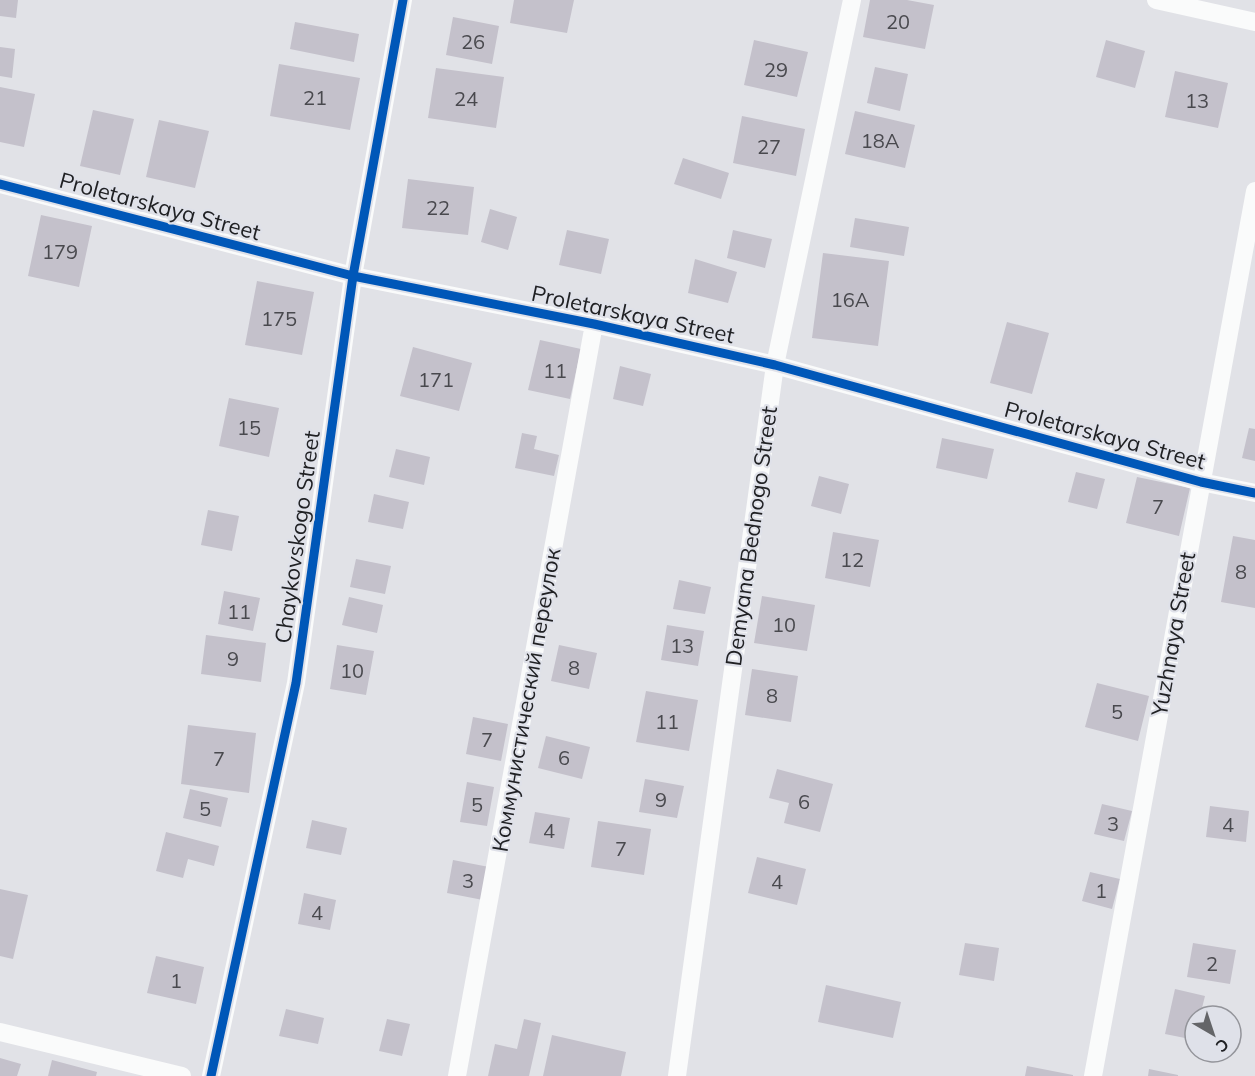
<svg xmlns="http://www.w3.org/2000/svg" width="1255" height="1076" viewBox="0 0 1255 1076" font-family="Mulish,sans-serif">
<style>
.building{fill:#c4c1cb}
.lines{fill:none;stroke-linecap:round;stroke-linejoin:round}
.street{stroke:#fafbfb;stroke-width:18}
.cycleway-casing{stroke:#dfe1e9;stroke-width:13}
.cycleway{stroke:#0057b8;stroke-width:9}
.labels{text-anchor:middle;dominant-baseline:central;stroke-width:4.5;stroke-linejoin:round;paint-order:stroke}
.number-label{font-size:20px;fill:#49494e}
.street-label{font-size:22px;fill:#202124;stroke:#dfe1e9}
</style>
<rect width="100%" height="100%" fill="#e1e2e7"/>
<path class="building" d="M0,0H18L16,18L0,16Z
M514,0H574L567,33L510,23Z
M870,0H907L934,5L925,49L863,37Z
M453,17L499,26L492,64L446,55Z
M295,22L359,34L354,62L290,49Z
M754,40L808,52L797,97L744,85Z
M1106,40L1145,51L1135,88L1096,77Z
M0,47L15,49L12,78L0,76Z
M279,64L360,78L350,130L270,116Z
M875,67L908,74L900,111L867,103Z
M436,68L504,77L496,128L428,118Z
M1175,71L1228,83L1218,128L1165,117Z
M0,87L35,94L24,147L0,142Z
M93,110L134,119L120,175L80,166Z
M855,111L915,125L905,168L845,154Z
M742,116L805,129L796,176L733,163Z
M159,120L209,131L195,188L146,177Z
M683,158L729,173L721,199L674,184Z
M408,179L474,187L468,235L402,228Z
M490,209L517,217L508,250L481,242Z
M41,215L92,226L79,287L28,276Z
M855,218L909,227L904,256L850,247Z
M567,230L609,239L601,274L559,265Z
M733,230L772,239L765,268L727,258Z
M823,253L889,261L878,346L812,338Z
M695,259L737,272L728,303L688,293Z
M257,281L314,292L302,355L245,345Z
M1007,322L1049,333L1032,394L990,383Z
M540,340L581,349L570,399L528,390Z
M413,347L472,363L459,411L400,396Z
M620,366L651,374L643,406L613,399Z
M229,398L279,408L269,457L219,446Z
M1249,428L1255,429V461L1242,458Z
M522,433L537,436L534,449L559,455L554,476L515,468Z
M942,438L994,449L987,479L936,468Z
M396,449L430,457L424,485L389,477Z
M1076,472L1105,479L1097,509L1068,502Z
M819,476L849,484L841,514L811,506Z
M1137,477L1190,488L1179,536L1126,523Z
M374,494L409,502L403,529L368,522Z
M208,510L239,516L232,551L201,545Z
M833,532L879,540L870,587L825,578Z
M1233,536L1255,540V608L1221,602Z
M356,559L391,566L385,594L350,587Z
M679,580L711,587L705,614L673,609Z
M224,591L260,598L253,631L218,624Z
M762,596L815,605L807,651L754,643Z
M349,597L383,605L377,633L342,625Z
M667,625L704,631L698,666L661,660Z
M206,635L266,643L261,682L201,674Z
M337,645L374,651L366,695L330,689Z
M559,645L597,653L589,689L551,681Z
M752,669L798,676L791,722L745,715Z
M1097,683L1149,696L1138,741L1085,727Z
M646,691L698,700L689,751L636,742Z
M473,717L508,724L501,761L466,754Z
M188,725L256,733L249,793L181,784Z
M546,736L590,747L582,779L538,768Z
M777,769L833,784L820,832L784,823L789,803L769,798Z
M645,779L684,786L677,818L639,812Z
M467,782L494,787L487,826L460,822Z
M190,789L228,798L221,827L183,818Z
M1102,804L1132,811L1124,841L1094,834Z
M1210,806L1249,811L1246,842L1206,837Z
M535,812L570,818L564,849L529,843Z
M312,820L347,828L341,855L306,848Z
M598,821L651,829L644,875L591,867Z
M166,832L219,846L214,866L188,859L183,878L156,871Z
M757,857L806,869L797,905L748,893Z
M453,860L489,867L483,900L447,893Z
M1090,872L1120,879L1112,909L1082,901Z
M0,889L28,895L13,959L0,956Z
M304,893L336,900L330,930L298,924Z
M965,943L999,948L994,981L959,975Z
M1193,943L1236,950L1230,984L1187,977Z
M156,956L204,967L196,1004L147,993Z
M826,985L901,1002L893,1038L818,1022Z
M1175,989L1205,996L1200,1016H1195V1040L1165,1034Z
M286,1009L324,1018L318,1044L279,1036Z
M387,1019L410,1024L402,1056L379,1051Z
M524,1019L541,1023L529,1076H488L495,1044L517,1049Z
M552,1035L626,1052L621,1076H543Z
M0,1058L21,1064L17,1076H0Z
M52,1060L97,1072L96,1076H48Z
M1027,1066L1073,1075V1076H1025Z
M1149,1069L1178,1075V1076H1148Z"/>
<g class="lines">
<path class="street" d="M1156,0L1255,22
M0,184L353,276L594,324L775,365L1201,482L1255,493
M0,1032L182,1076
M211,1076L296,683L353,276L403,0
M457,1076L594,324
M677,1076L775,365L852,0
M1093,1076L1255,191"/>
<g class="cycleway-casing">
<path id="cycleway" d="M0,184L353,276L594,324L775,365L1201,482L1255,493
M211,1076L296,683L353,276L403,0"/>
</g>
<use href="#cycleway" class="cycleway"/>
</g>
<g class="labels">
<g class="number-label">
<text x="898" y="21">20</text>
<text x="473" y="41">26</text>
<text x="776" y="69">29</text>
<text x="315" y="97">21</text>
<text x="466" y="98">24</text>
<text x="1197" y="100">13</text>
<text x="880" y="140">18А</text>
<text x="769" y="146">27</text>
<text x="438" y="207">22</text>
<text x="60" y="251">179</text>
<text x="850" y="299">16А</text>
<text x="279" y="318">175</text>
<text x="555" y="370">11</text>
<text x="436" y="379">171</text>
<text x="249" y="427">15</text>
<text x="1158" y="506">7</text>
<text x="852" y="559">12</text>
<text x="1241" y="571">8</text>
<text x="239" y="611">11</text>
<text x="784" y="624">10</text>
<text x="682" y="645">13</text>
<text x="233" y="658">9</text>
<text x="574" y="667">8</text>
<text x="352" y="670">10</text>
<text x="772" y="695">8</text>
<text x="1117" y="711">5</text>
<text x="667" y="721">11</text>
<text x="487" y="739">7</text>
<text x="564" y="757">6</text>
<text x="219" y="758">7</text>
<text x="661" y="799">9</text>
<text x="804" y="801">6</text>
<text x="477" y="804">5</text>
<text x="205" y="808">5</text>
<text x="1113" y="823">3</text>
<text x="1228" y="824">4</text>
<text x="549" y="830">4</text>
<text x="621" y="848">7</text>
<text x="468" y="880">3</text>
<text x="777" y="881">4</text>
<text x="1101" y="890">1</text>
<text x="317" y="912">4</text>
<text x="1212" y="963">2</text>
<text x="176" y="980">1</text>
</g>
<g class="street-label">
<text transform="translate(160 206) rotate(15)">Proletarskaya Street</text>
<text transform="translate(633 314) rotate(12)">Proletarskaya Street</text>
<text transform="translate(1105 435) rotate(15)">Proletarskaya Street</text>
<text transform="translate(751 536) rotate(-82)">Demyana Bednogo Street</text>
<text transform="translate(297 537) rotate(-82)">Chaykovskogo Street</text>
<text transform="translate(1173 634) rotate(-80)">Yuzhnaya Street</text>
<text transform="translate(526 700) rotate(-80)">Коммунистический переулок</text>
</g>
</g>
<g transform="translate(1213 1034) rotate(141)"><circle r="28" fill="#dfe1e9" stroke="#93949a" stroke-width="1.5"/>
<path d="M0-4.5L10 22L0 15L-10 22Z" fill="#646568"/>
<text y="-9" font-size="16" font-weight="bold" text-anchor="middle" fill="#202124">С</text>
</g>
</svg>
